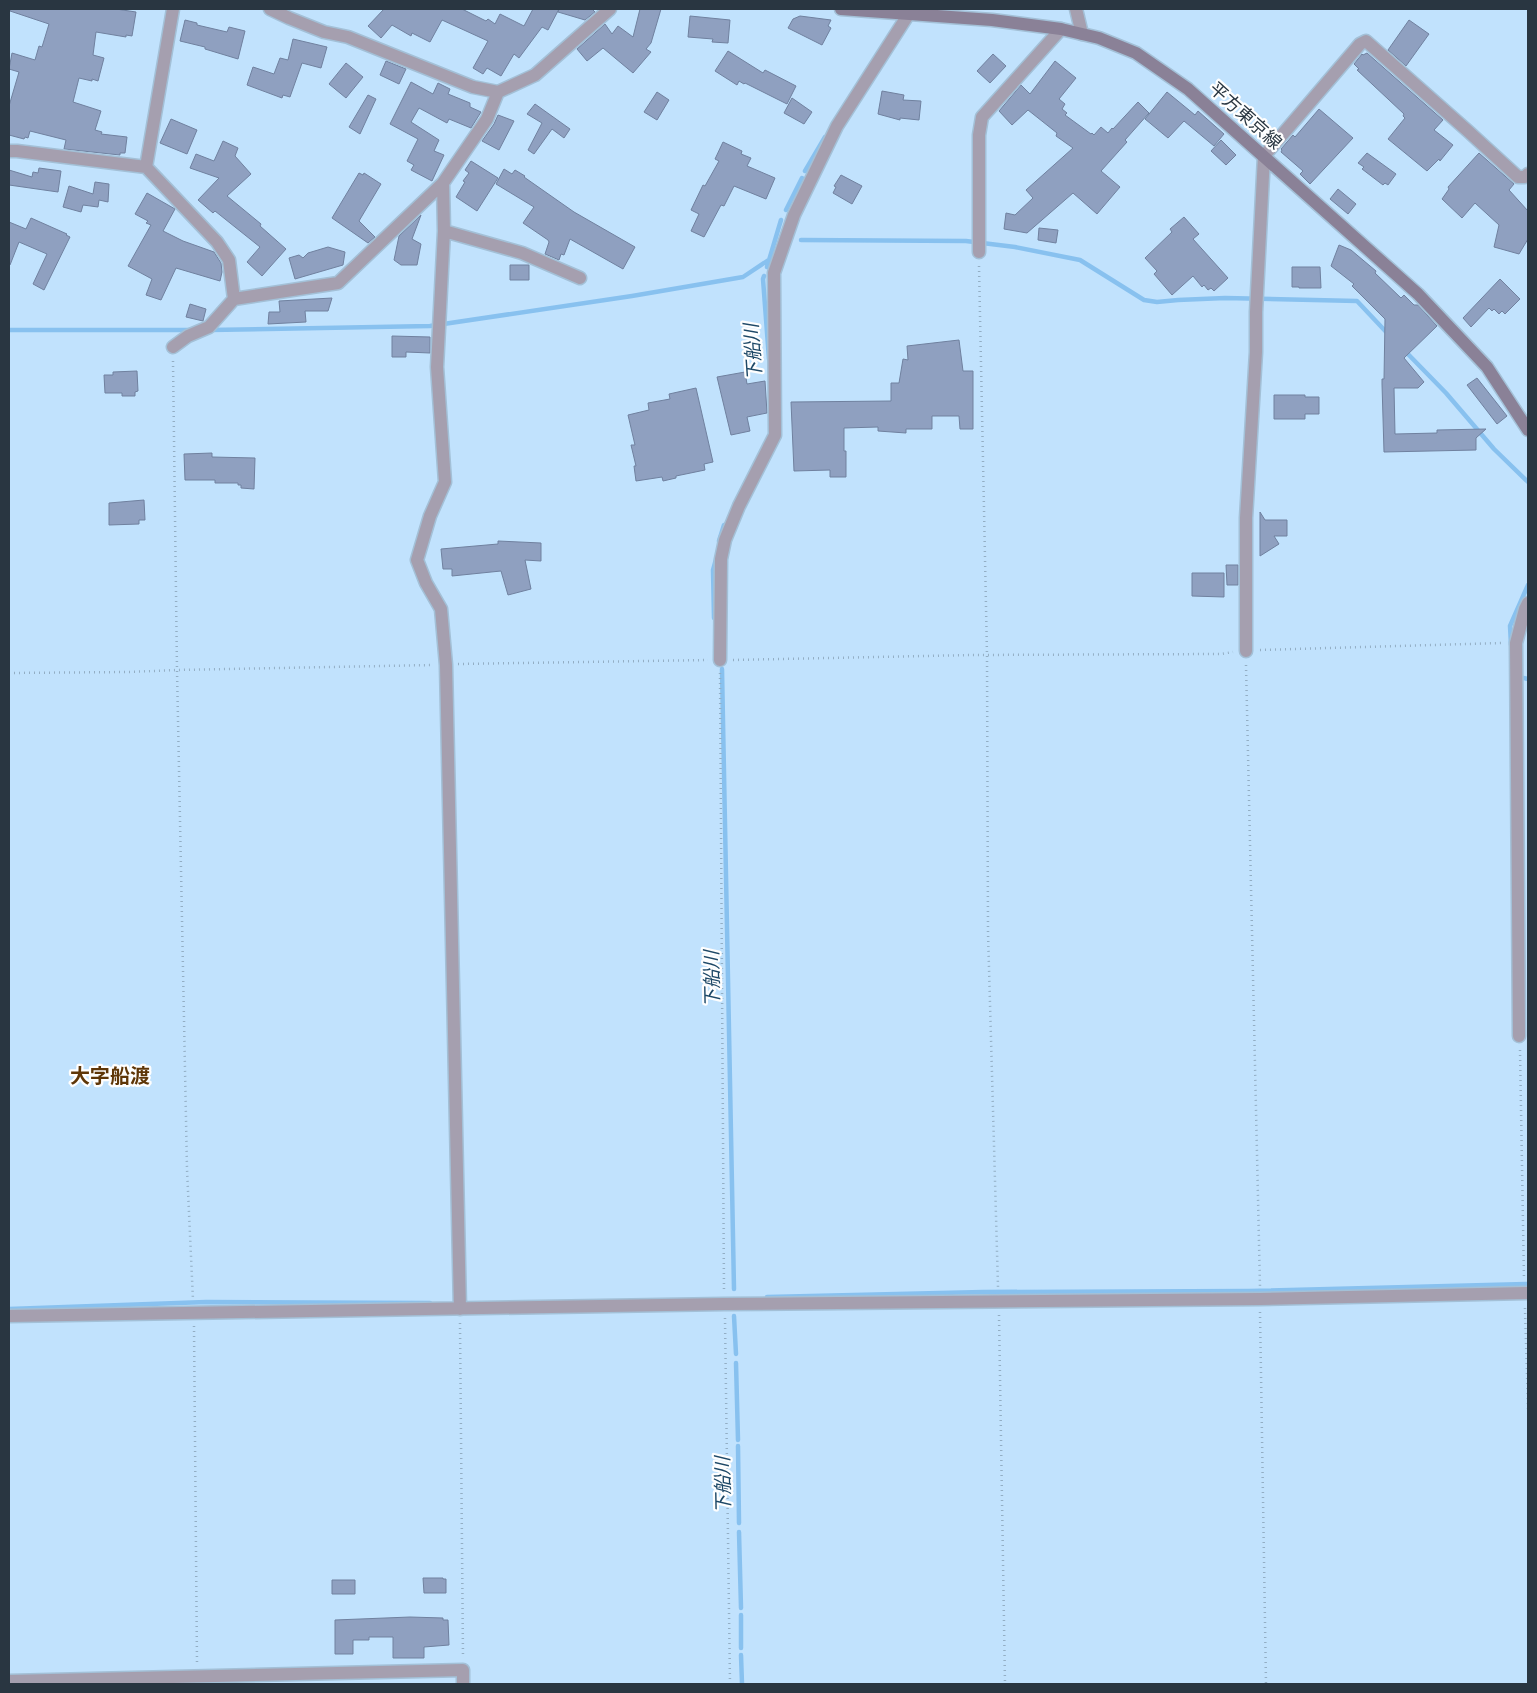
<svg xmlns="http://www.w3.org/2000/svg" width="1537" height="1693" viewBox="0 0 1537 1693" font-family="Spectral,'Noto Sans JP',serif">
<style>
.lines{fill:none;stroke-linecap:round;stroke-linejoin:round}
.stream{stroke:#88c1ef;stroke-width:4.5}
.building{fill:#8fa0c0;stroke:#70819f}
.street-casing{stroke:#a3c0d7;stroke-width:15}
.secondary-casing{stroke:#a3c0d7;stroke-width:15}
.path{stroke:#93aec4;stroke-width:2.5;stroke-dasharray:1 4;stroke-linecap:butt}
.street{stroke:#a59faf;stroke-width:12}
.secondary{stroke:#8a8197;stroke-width:12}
.labels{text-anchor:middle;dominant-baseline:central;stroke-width:4.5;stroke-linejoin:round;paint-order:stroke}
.street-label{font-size:18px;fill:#293641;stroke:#fefefe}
.water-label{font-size:19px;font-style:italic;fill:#1d4867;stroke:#fefefe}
.quarter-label{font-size:20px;font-weight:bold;fill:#5e3608;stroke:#fefefe}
</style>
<rect width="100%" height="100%" fill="#c1e2fd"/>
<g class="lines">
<path class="stream" d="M805,171L825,137
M786,210L802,178
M801,240L966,241L1015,247L1080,260L1144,300L1157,302L1178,300L1225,298L1357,301L1389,335
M767,267L781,220
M764,276L763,279L769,359
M9,330H190
M210,330L430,326L632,296L743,277L770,259
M1405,351L1446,393L1494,449L1528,482
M719,541L724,525
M714,618L713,570L716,559
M1511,645L1510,626L1528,585
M722,669L734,1289
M1519,677L1528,679
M767,1297L983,1292L1249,1291L1528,1284
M9,1309L206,1302L430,1303
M734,1316L736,1354
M736,1363L738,1440
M738,1446L739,1523
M739,1532L741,1608
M741,1615V1648
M741,1655L742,1684"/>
</g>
<path class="building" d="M10,9H116L136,12L132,36L126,35V37L96,32L93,55L104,58L98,81L92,79V81L79,78L73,102L101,111L95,130L102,132L101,134L127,137L125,153H120V155L64,149L66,140L30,131L28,138L25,137L24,139L9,135V106L19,72L9,69L12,53L35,60L39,46L42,47L49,24L10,11Z
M384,9H462L486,21L488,19L495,24L500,14L524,26L533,9H592L595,12L585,20L558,12L559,9L548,30L542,27L519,58L514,54L501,76L487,68L483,74L473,68L488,41L442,20L430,42L412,33L411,36L392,25L381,38L368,26Z
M640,9H661L651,43L646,49L651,52L633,73L603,48L587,61L577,49L605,24L612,34L618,26L633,37Z
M690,16L730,20L728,43L712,42L713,39L688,37Z
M800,16L831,20L828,26L831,28L822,45L788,28L793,19Z
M185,20L197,23V25L227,32L229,27L245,31L238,59L205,49V47L180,41Z
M1409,20L1429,34L1406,66L1388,50Z
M293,39L327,47L321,68L302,63L290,97L283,95L282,98L247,85L253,67L274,74L280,58L288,60Z
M728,51L763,73L765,70L796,86L787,104L745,83L744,84L739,81L737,85L715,71Z
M1367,53L1443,120L1434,130L1453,145L1440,161L1439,159L1427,171L1388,139L1405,118L1403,116L1404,114L1357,70L1359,69L1354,64L1362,54L1363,55Z
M993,54L1006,66L990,83L977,71Z
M386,61L406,69L399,84L380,75Z
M1055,61L1076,78L1059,99L1065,104L1062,109L1067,113L1065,115L1091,134L1092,133L1094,135L1101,127L1108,133L1112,128L1113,129L1138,102L1149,113L1125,140L1127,142L1101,171L1120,187L1097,214L1073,193L1027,233L1004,229L1006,213L1015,215L1033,198L1026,190L1073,148L1056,136L1057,133L1028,110L1012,125L999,111L1021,85L1030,94Z
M346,63L363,77L346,98L329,84Z
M411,82L433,94L438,83L450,89L448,94L470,103V107L481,112L471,128L449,119L447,123L419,108L411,122L439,140L434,151L444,155L432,181L411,170L414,165L407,161L418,139L390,124Z
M882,91L904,95L903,100L921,101L919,120L900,118V120L878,114Z
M657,92L669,100L657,120L644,112Z
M1167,92L1195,115L1198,111L1224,134L1214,146L1184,121L1168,138L1145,119Z
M368,95L376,99L360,134L349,127Z
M792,98L812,112L804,124L784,113Z
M535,104L570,129L564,138L552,129L534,154L528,150L542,123L527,114Z
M1319,109L1353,138L1310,184L1300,174L1303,171L1281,152L1282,150L1281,149L1293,135L1295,137Z
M498,115L514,121L499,150L482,141L494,124Z
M171,119L197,130L187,154L160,143Z
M1221,140L1236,155L1226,165L1211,151Z
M223,141L238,148L235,156L251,174L227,196L261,224L260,226L286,249L262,276L247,262L260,247L215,211L213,213L198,200L219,178L190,168L196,154L214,161Z
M723,142L742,151L741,154L751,158L747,166L775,178L766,199L734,186L724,206L721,205L704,237L691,231L699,214L691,210L703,185L705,186L719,161L715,159Z
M1367,153L1396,174L1388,185L1385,183L1383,185L1362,169L1364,167L1358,163Z
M1479,153L1514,184L1509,190L1528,211V239L1519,254L1494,247L1499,225L1475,203L1462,218L1442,199L1449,189L1448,187Z
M471,161L498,178L477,211L456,197L465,182L463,181L469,173L465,170Z
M39,168L61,171L58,192L9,185V170L32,177L33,172L38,173Z
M504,169L512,174L515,170L525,176L524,177L574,212L635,247L623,269L570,239L564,255L561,254L559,260L545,254L549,242L548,240L523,223L534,207L496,184Z
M359,173L363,175L364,173L381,184L359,221L375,237L368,243L332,218Z
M841,175L862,186L852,204L833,193L836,187L834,186Z
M95,182L109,184L108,202L99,200L98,207L83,205L81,212L63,207L69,186L93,194Z
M1338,189L1356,204L1348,214L1330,199Z
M147,193L175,209L163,231L183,241L214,252L221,263L222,272L220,281L176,268L161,300L146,295L152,279L128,266L151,225L146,223L148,221L135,214Z
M421,215L412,239L421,244L417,265H401L394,260L399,236Z
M1184,217L1199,234L1193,239L1228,278L1214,291L1211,288L1208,290L1204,285L1202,287L1193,276L1172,295L1154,274L1157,271L1145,258L1172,232L1170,229Z
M31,218L67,234L66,235L70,237L44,290L33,284L47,254L19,242L10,265H9V222L26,229Z
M1039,228L1058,230L1056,243L1038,240Z
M1339,245L1351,250L1376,271L1375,273L1401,298L1404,295L1414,305H1418L1437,326L1404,358L1424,382L1418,388H1394L1395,434L1437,433V430L1486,429L1476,438V450L1384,452L1382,384V379H1384L1385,319L1352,286L1354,284L1331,266Z
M328,247L345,252L343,265L295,279L289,258L299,255L303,258L308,253Z
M510,265H529V280H510Z
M1292,267H1320L1321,288H1299V287H1292Z
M1500,279L1520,299L1505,314L1502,311L1499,314L1494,309L1492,311L1489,308L1471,327L1463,318Z
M332,298L328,311H305L306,322L268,324L269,312H280L279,301Z
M190,304L206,309L203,321L186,317Z
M392,336L430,337V353L406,352V357H392Z
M959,340L963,371H973V429H960L959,416H932V429H906V433L878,431V427L844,428V451H846V477H830V470L794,471L791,402L891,401V383H899L903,359L908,360L907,346Z
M137,371L138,391L135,392V396H122V393H105L104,375H113V372Z
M745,372L747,384L765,381L767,413L747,417L750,431L731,435L717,377Z
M1477,378L1507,416L1497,424L1467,385Z
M696,388L713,462L704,464L705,470L676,476V478L663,481L662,477L636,481L634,466H636L631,445H635L628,415L649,410L648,403L670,399L669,394Z
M1274,395H1305V397H1319V414H1305V419H1274Z
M212,453V457L255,458L254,489L241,488V485H238V483H215V480H185L184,454Z
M144,500L145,520H139V524L109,525V503Z
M1260,512L1265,520H1287V536H1274L1279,544L1260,556Z
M498,541L541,543V561L525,560L531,589L508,595L501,571L452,576V569H443L441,549L498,544Z
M1226,565H1238V585H1227Z
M1192,573H1224V597L1192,596Z
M423,1578H443V1579H446V1593H424Z
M332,1580H355V1594H332Z
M410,1617L443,1618V1620H448L449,1645L424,1647V1658H393V1637H369V1640H353V1654H335V1620Z"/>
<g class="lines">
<g class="street-casing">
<path id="street" d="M270,9L289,18L324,32L348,37L473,87L498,92L535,75L610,9
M1076,9L1082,34
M9,151H17L146,167L217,242L229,260L234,299L209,327L188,336L173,347
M146,167L173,9
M444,231L522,253L580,278
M979,252V135L982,117L1061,29
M234,299L338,283L443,183
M1246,651V518L1256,352V312L1264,156L1360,44L1366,41L1469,132L1518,177H1525L1528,174
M720,660L721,559L725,540L739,506L775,435L774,273L794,215L837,126L908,15
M1519,1036L1516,643L1525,609L1528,603
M460,1309L446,665L441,609L426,583L417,560L430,516L445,482L437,367L444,231L443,183L487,119L498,92
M9,1316L724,1304L1260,1299L1528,1293
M9,1681L463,1670V1684"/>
</g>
<g class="secondary-casing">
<path id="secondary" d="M841,9L992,20L1061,29L1099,38L1136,53L1188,89L1418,294L1487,367L1528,430"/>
</g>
<path class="path" d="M979,266L987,655L988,932L998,1287
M173,361L177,670L187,1169L193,1300
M1260,650L1502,643
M733,660L972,655L1221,654L1233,652
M458,664L708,660
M1246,665L1260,1287
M9,673L129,672L177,670L433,665
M720,673L724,1290
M1520,1050L1524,1280
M1525,1308L1528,1409
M1260,1312L1266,1684
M999,1315L1005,1684
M725,1318L730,1684
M460,1323L463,1657
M194,1326L197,1663"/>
<use href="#street" class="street"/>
<use href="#secondary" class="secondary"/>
</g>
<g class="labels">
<g class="street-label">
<text transform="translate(1245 116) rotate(42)">平方東京線</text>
</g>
<g class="water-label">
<text transform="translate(754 352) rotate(-94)">下船川</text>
<text transform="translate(713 979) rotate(-91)">下船川</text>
<text transform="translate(724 1485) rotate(-91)">下船川</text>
</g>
<g class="quarter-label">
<text x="110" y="1077">大字船渡</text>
</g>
</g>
<rect width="1537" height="1693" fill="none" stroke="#293641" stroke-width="20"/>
</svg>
